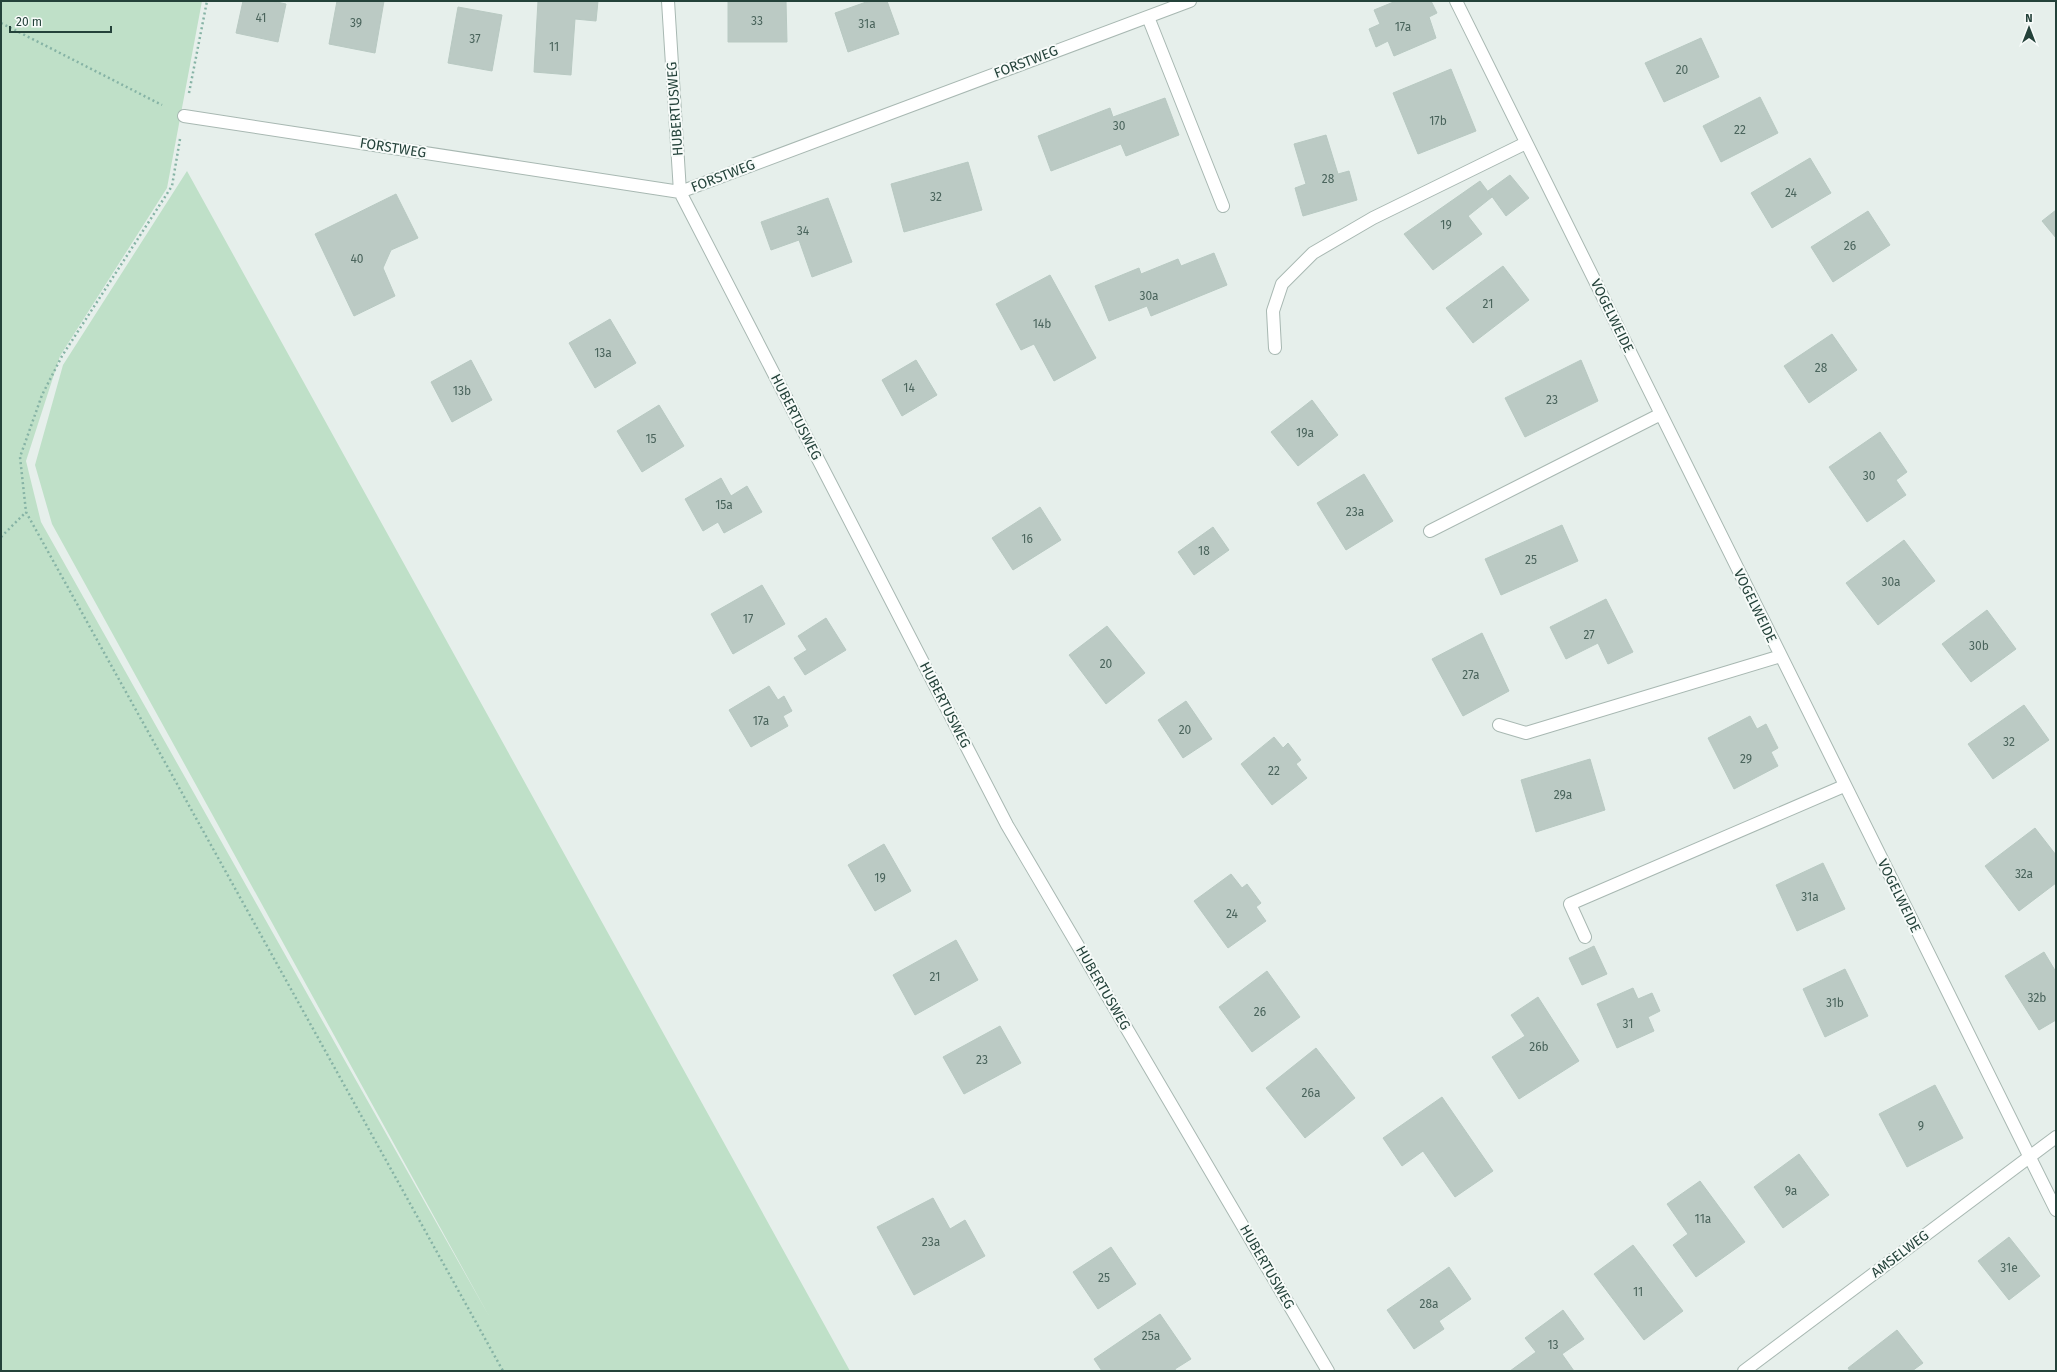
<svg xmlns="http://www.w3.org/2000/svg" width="2057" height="1372" viewBox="0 0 2057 1372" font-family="'Fira Sans',sans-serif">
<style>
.green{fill:#bfe0c8}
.building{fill:#bbcac4;stroke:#b8c9c2}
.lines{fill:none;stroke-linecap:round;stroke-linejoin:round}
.minor-casing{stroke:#a8b8b2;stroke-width:14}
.path{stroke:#86b3a5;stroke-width:2.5;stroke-dasharray:2 3;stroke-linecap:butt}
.minor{stroke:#fff;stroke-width:12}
.labels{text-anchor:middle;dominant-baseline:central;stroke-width:4;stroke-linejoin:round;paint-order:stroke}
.number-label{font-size:12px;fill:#4a645c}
.street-label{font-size:14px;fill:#24423a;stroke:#f7fbf9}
</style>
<rect width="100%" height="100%" fill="#e6efeb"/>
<path class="green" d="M1,1H202L167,188L60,356L26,461L41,522L489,1316L52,524L35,465L63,365L187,171L850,1371H1Z"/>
<path class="building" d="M243,1H272L286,4L278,42L236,33Z
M337,1H384L375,53L329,44Z
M538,1H598L596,21L575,19L571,75L534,72Z
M728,1H786L787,42H728Z
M869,1H887L899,34L848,52L835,13Z
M1396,1H1431L1437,13L1429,17L1436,38L1394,56L1388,41L1376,47L1369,29L1380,24L1374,10Z
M458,7L502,15L492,71L448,63Z
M1701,38L1719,77L1664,102L1645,63Z
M1451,69L1476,131L1418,154L1393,93Z
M1760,97L1778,133L1721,162L1703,126Z
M1165,98L1179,135L1126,156L1121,144L1051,171L1038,136L1110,108L1113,117Z
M1326,135L1338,174L1349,171L1357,200L1303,216L1295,188L1306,184L1294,144Z
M1810,158L1831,193L1772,228L1751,193Z
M968,162L982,210L904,232L891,184Z
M1510,175L1529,198L1506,216L1488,191Z
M1480,181L1492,197L1468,216L1482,234L1433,270L1404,234Z
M396,194L418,238L391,250L383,268L395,296L354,316L315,234Z
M828,198L852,262L812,277L799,240L771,250L761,222Z
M2056,210V238L2042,221Z
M1868,211L1890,245L1833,282L1811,247Z
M1214,253L1227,285L1151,316L1147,306L1109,321L1095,286L1139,268L1141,274L1178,259L1181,266Z
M1503,266L1529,300L1473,343L1446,308Z
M1050,275L1096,358L1054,381L1034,344L1021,350L996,304Z
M610,319L636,363L595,388L569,343Z
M1832,334L1857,370L1809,403L1784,366Z
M471,360L492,400L452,422L431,382Z
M916,360L937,395L902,416L882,380Z
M1581,360L1598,401L1525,437L1505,398Z
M1312,400L1338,435L1298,466L1271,432Z
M659,405L684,446L642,472L617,431Z
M1880,432L1907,472L1896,480L1906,495L1867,522L1829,467Z
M1364,474L1393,521L1346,550L1317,503Z
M721,478L731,496L747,486L762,512L724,533L718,522L703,531L685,499Z
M1040,507L1061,540L1013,570L992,538Z
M1562,525L1578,561L1501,595L1485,559Z
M1213,527L1229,550L1194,575L1178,552Z
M1904,540L1935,581L1878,625L1846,583Z
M762,585L785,624L733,654L711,614Z
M1606,599L1633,652L1608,664L1598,643L1566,659L1550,627Z
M1987,610L2016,649L1971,682L1942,644Z
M826,618L846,650L805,675L794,658L807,650L798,636Z
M1107,626L1145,673L1106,704L1069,655Z
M1482,633L1509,691L1463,716L1432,659Z
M769,686L778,700L784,696L792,711L783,716L788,726L751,747L729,710Z
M1186,701L1212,739L1183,758L1158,720Z
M2024,705L2049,740L1993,779L1968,744Z
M1750,716L1757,729L1766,724L1778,748L1771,752L1778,766L1734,789L1708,738Z
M1274,737L1283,748L1288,743L1301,760L1296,764L1307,778L1272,805L1241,764Z
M1590,759L1605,810L1536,832L1521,780Z
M2035,828L2056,855V883L2019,911L1985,866Z
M884,844L911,891L875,911L848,865Z
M1823,863L1845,909L1797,931L1776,885Z
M1231,874L1242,888L1247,884L1261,903L1256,907L1266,921L1228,948L1194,901Z
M956,940L978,980L915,1015L893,975Z
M1594,946L1607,974L1582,985L1569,958Z
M2044,952L2056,972V1020L2039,1030L2005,976Z
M1845,969L1868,1016L1825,1037L1803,989Z
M1267,971L1300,1017L1252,1052L1219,1007Z
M1633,988L1638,999L1652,993L1660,1011L1648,1017L1654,1031L1617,1048L1597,1004Z
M1538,997L1579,1061L1519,1099L1492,1057L1525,1036L1511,1015Z
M1000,1026L1021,1063L964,1094L943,1057Z
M1316,1048L1355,1098L1305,1138L1266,1088Z
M1935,1085L1963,1138L1907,1167L1879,1114Z
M1442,1097L1493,1171L1455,1197L1423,1151L1402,1166L1383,1138Z
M1799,1154L1829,1195L1783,1228L1754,1187Z
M1700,1181L1745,1242L1696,1277L1673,1245L1688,1234L1667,1204Z
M933,1198L950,1229L965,1220L985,1256L914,1295L877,1227Z
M2009,1237L2040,1276L2009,1300L1978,1261Z
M1633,1245L1683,1311L1644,1340L1594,1274Z
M1111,1247L1136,1284L1098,1309L1073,1272Z
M1449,1267L1471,1299L1439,1321L1444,1329L1414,1349L1387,1310Z
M1563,1310L1584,1339L1562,1354L1574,1371H1510L1536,1352L1525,1338Z
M1160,1314L1191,1359L1175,1369L1176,1371H1102L1094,1359Z
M1897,1330L1923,1363L1912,1371H1850L1848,1368Z"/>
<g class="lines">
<g class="minor-casing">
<path id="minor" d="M668,1L680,192L1007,825L1328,1371
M1456,1L2056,1210
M1148,17L1223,206
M184,116L680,192L1190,1
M1275,348L1273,311L1282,284L1313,253L1373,218L1526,143
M1430,531L1661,414
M1499,725L1526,733L1781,656
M1585,937L1570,904L1844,786
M1744,1371L2056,1137"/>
</g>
<path class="path" d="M1,23L162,105
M189,93L207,1
M180,139L172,186L62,356L42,395L20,457L26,512L503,1371
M1,537L26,512"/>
<use href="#minor" class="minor"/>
</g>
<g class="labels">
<g class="number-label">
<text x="261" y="18">41</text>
<text x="757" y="21">33</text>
<text x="356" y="23">39</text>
<text x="867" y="24">31a</text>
<text x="1403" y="27">17a</text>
<text x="475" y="39">37</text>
<text x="554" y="47">11</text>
<text x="1682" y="70">20</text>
<text x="1438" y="121">17b</text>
<text x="1119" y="126">30</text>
<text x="1740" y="130">22</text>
<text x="1328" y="179">28</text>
<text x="1791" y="193">24</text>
<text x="936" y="197">32</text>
<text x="1446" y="225">19</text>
<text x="803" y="231">34</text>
<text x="1850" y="246">26</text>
<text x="357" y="259">40</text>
<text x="1149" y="296">30a</text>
<text x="1488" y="304">21</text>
<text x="1042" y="324">14b</text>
<text x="603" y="353">13a</text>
<text x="1821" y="368">28</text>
<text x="909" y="388">14</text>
<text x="462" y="391">13b</text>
<text x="1552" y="400">23</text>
<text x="1305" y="433">19a</text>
<text x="651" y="439">15</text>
<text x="1869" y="476">30</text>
<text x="724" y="505">15a</text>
<text x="1355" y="512">23a</text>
<text x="1027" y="539">16</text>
<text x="1204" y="551">18</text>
<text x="1531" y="560">25</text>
<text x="1891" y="582">30a</text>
<text x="748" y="619">17</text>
<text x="1589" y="635">27</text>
<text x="1979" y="646">30b</text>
<text x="1106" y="664">20</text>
<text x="1471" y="675">27a</text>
<text x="761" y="721">17a</text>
<text x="1185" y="730">20</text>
<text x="2009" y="742">32</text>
<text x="1746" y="759">29</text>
<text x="1274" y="771">22</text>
<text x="1563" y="795">29a</text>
<text x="2024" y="874">32a</text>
<text x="880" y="878">19</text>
<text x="1810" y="897">31a</text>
<text x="1232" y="914">24</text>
<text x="935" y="977">21</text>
<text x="2037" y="998">32b</text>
<text x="1835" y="1003">31b</text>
<text x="1260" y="1012">26</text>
<text x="1628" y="1024">31</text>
<text x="1539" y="1047">26b</text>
<text x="982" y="1060">23</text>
<text x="1311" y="1093">26a</text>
<text x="1921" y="1126">9</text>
<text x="1791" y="1191">9a</text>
<text x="1703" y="1219">11a</text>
<text x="931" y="1242">23a</text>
<text x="2009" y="1268">31e</text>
<text x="1104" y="1278">25</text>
<text x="1638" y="1292">11</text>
<text x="1429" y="1304">28a</text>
<text x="1151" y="1336">25a</text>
<text x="1553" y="1345">13</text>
</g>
<g class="street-label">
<text transform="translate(1026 62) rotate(-21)">FORSTWEG</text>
<text transform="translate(675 109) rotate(-94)">HUBERTUSWEG</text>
<text transform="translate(393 148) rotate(9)">FORSTWEG</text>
<text transform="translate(723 176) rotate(-21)">FORSTWEG</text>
<text transform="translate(1612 316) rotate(64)">VOGELWEIDE</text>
<text transform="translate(796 417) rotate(63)">HUBERTUSWEG</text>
<text transform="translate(1755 606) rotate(64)">VOGELWEIDE</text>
<text transform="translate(945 705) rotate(63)">HUBERTUSWEG</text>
<text transform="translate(1899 896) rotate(64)">VOGELWEIDE</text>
<text transform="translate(1103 988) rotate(60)">HUBERTUSWEG</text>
<text transform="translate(1900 1254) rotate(-37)">AMSELWEG</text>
<text transform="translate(1267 1267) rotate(60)">HUBERTUSWEG</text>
</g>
</g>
<rect width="2057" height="1372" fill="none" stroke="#24423a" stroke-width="4"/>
<g transform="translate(2029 28)" stroke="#f7fbf9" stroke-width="3" paint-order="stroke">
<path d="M0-3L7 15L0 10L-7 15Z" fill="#24423a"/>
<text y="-6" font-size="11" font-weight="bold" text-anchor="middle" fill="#24423a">N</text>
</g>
<path d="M10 26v6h101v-6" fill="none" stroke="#24423a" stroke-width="2"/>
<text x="16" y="26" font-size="12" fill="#24423a" stroke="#f7fbf9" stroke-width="3" paint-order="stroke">20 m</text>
</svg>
